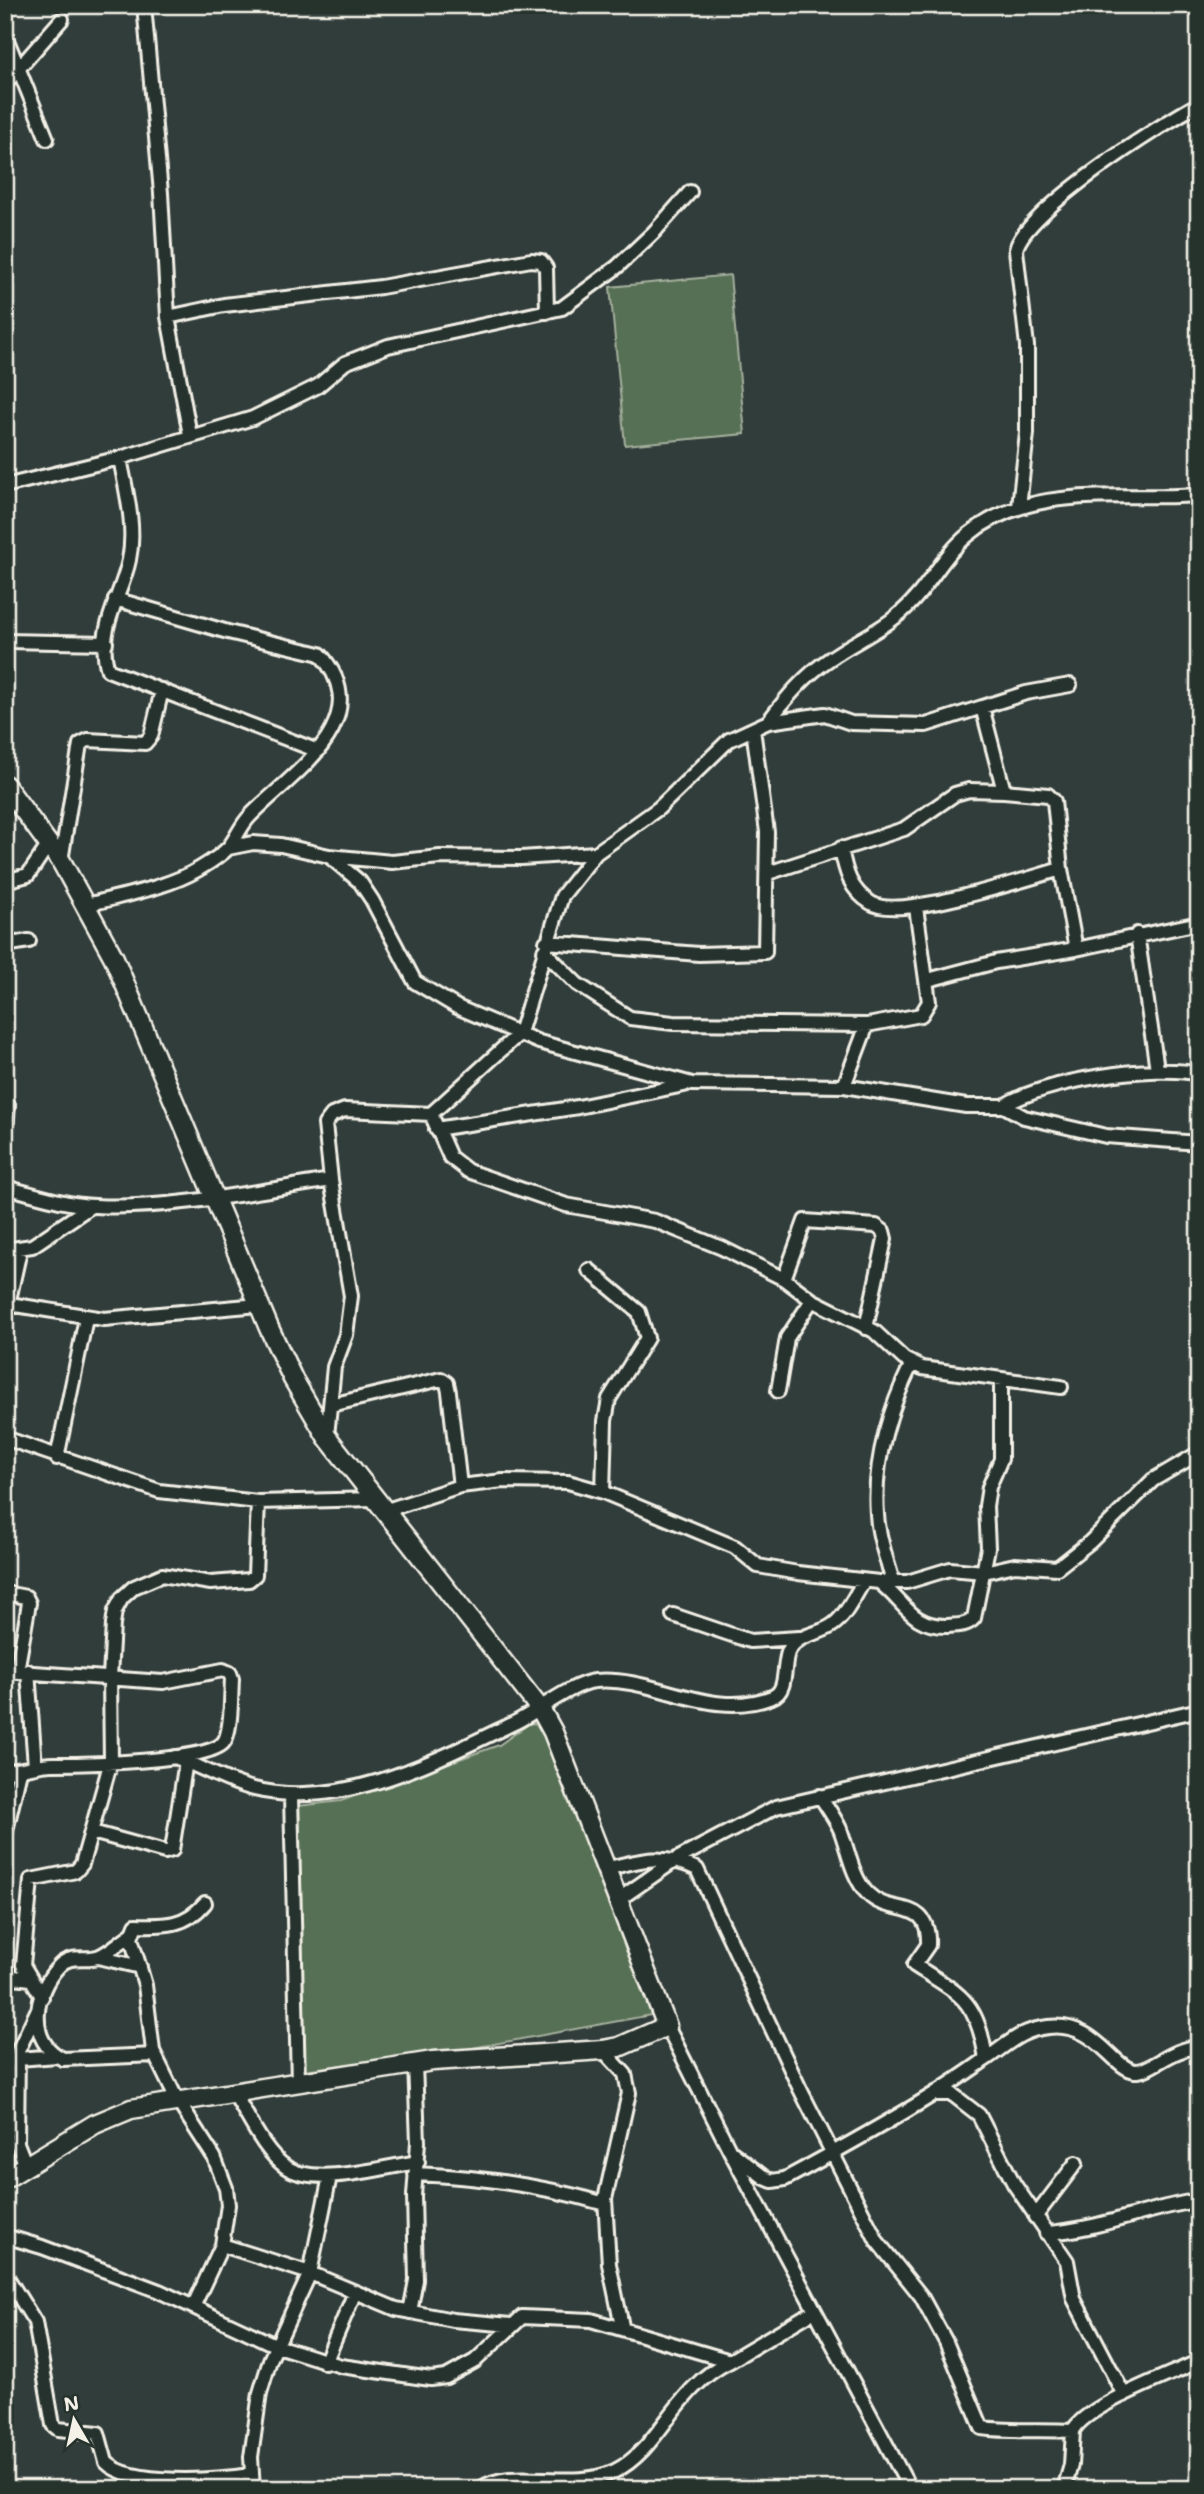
<svg xmlns="http://www.w3.org/2000/svg" width="1204" height="2494" viewBox="0 0 1204 2494" font-family="'Shantell Sans',sans-serif">
<style>
.green{fill:#577055;stroke:#a6b09e;stroke-width:2}
.lines{fill:none;stroke-linecap:round;stroke-linejoin:round}
.street-casing{stroke:#f4f1e8;stroke-width:18}
.secondary-casing{stroke:#f4f1e8;stroke-width:23}
.street{stroke:#26332d;stroke-width:12}
.secondary{stroke:#26332d;stroke-width:18}
</style>
<rect width="100%" height="100%" fill="#313d3b"/>
<filter id="ink" filterUnits="userSpaceOnUse"><feTurbulence type="fractalNoise" baseFrequency=".0143" numOctaves="2"/><feDisplacementMap in="SourceGraphic" scale="14" xChannelSelector="R" yChannelSelector="G"/><feConvolveMatrix kernelMatrix="1 2 1 2 8 2 1 2 1" color-interpolation-filters="sRGB"/></filter>
<g filter="url(#ink)">
<path class="green" d="M730,275L745,434L625,445L610,287Z
M530,1723L540,1724L570,1792L651,2015L467,2049L304,2070L298,1806L341,1801L499,1745Z"/>
<g class="lines">
<g class="street-casing">
<path id="street" d="M144,5L161,193L168,317L190,435
M5,35L47,139
M5,84L62,19
M168,317L224,305L381,287L531,260L541,261L546,268L547,312
M120,458C126,491 136,527 129,560C122,595 95,632 108,670L318,751
M5,486L120,458L253,418L318,386L345,363L388,346L562,308L617,267L654,232L690,192
M1019,507L1027,433V346L1016,250C1023,212 1161,124 1199,104
M5,641L106,643
M982,707L1004,791L1048,795L1054,801L1061,869L1076,949
M768,722C786,698 805,675 831,658C852,643 878,632 898,615C926,593 940,558 968,535C1032,482 1122,501 1199,495
M228,848L253,843L281,845L329,856L392,862L440,857L521,858L596,853L659,808L729,740L768,722L825,714L851,723L926,725L1026,693L1070,685
M841,848C845,870 850,891 871,903C899,921 1025,879 1061,869
M329,856L360,882L372,900L415,982L457,1007L539,1042L692,1084L844,1086L966,1106H1004L1024,1117L1106,1136L1199,1143
M61,861L80,744L88,740L145,743L151,736L162,690
M768,873L904,829L955,794L969,790L1004,791
M5,881L28,875L49,844
M87,905C123,895 167,888 199,869C209,863 221,856 229,847C237,837 241,825 250,816C292,773 379,721 320,654L228,632L115,599
M1137,934L1157,1069
M546,942L699,954L765,952L767,832L753,729
M5,945L29,941
M544,951L577,984L630,1018L673,1023L867,1025L921,1015L929,1002L916,907
M928,980L996,962L1076,949L1199,923
M844,1086L867,1025
M5,1103L8,1105L5,1144
M1004,1106C1041,1081 1155,1063 1199,1074
M431,1114L520,1033L562,896L596,853
M436,1129L578,1107L684,1085
M5,1187C34,1194 65,1205 95,1206C165,1210 260,1191 331,1180L325,1124L332,1115L345,1110L431,1114L450,1157L468,1171L566,1205L655,1221L722,1248L784,1279L812,1300L874,1331L904,1359L922,1368L1061,1387
M5,1250L32,1246L91,1206
M589,1270L639,1312L647,1338L609,1399L605,1421L603,1492
M784,1279L805,1221L876,1226L883,1231L885,1239L866,1328
M9,1304L104,1319L259,1305
M5,1318L20,1250
M778,1391L787,1338L812,1300
M331,1405L441,1379L447,1383L449,1392L460,1486
M327,1436L334,1367L346,1335L351,1296L331,1180
M5,1438L159,1491L258,1502L374,1499
M57,1458L86,1318
M384,1511L460,1486L503,1481L568,1482L603,1492L735,1547L758,1566L798,1573L879,1582H907L950,1569L984,1572L1015,1565L1057,1568L1090,1542L1153,1480L1199,1453
M879,1582C905,1602 911,1627 948,1626C958,1625 967,1626 974,1618L988,1548L986,1506L989,1487L1001,1459V1379
M893,1582C887,1560 878,1537 877,1514C873,1461 889,1410 912,1363
M5,1593L26,1597L29,1603L17,1671
M673,1615L750,1641L799,1638
M5,1671L163,1682L223,1670L230,1673L232,1679C231,1693 232,1733 223,1743C206,1762 83,1764 53,1764C36,1764 22,1771 5,1771
M28,1671L35,1766
M175,1757C202,1767 226,1782 254,1789C343,1811 437,1760 516,1722C538,1711 573,1683 595,1681C656,1676 711,1721 772,1697C789,1691 782,1663 789,1650C800,1632 819,1636 834,1624C847,1614 855,1595 864,1581
M291,1796L298,2082
M820,1796C827,1807 835,1818 840,1829C848,1849 852,1878 868,1894C890,1917 930,1896 928,1945L914,1965C962,1995 977,2000 986,2059
M92,1832L165,1852L172,1850L186,1761
M5,1835L20,1771
M606,1869C640,1860 665,1853 697,1869L800,2089L877,2241L921,2296L946,2342L982,2428C1012,2432 1042,2429 1073,2431C1084,2406 1171,2375 1199,2361
M618,1900L677,1859L776,1807L1199,1710
M205,1903C186,1926 165,1926 136,1925L131,1938L145,1985L153,2051L177,2100L214,2157L226,2188L228,2205L222,2245
M131,1935C121,1941 111,1951 100,1956C86,1962 71,1953 59,1966C33,1993 27,2042 63,2059L155,2055
M98,1957L140,1967
M5,1976L31,1979
M42,1997L23,1965L31,1880L76,1871L82,1864L111,1761L110,1677L113,1624L115,1611L122,1598L134,1587L162,1575L211,1583L249,1580L255,1575L258,1502
M667,2026L730,2151L910,2489
M603,2050L625,2074L629,2093L605,2199L609,2264L622,2326
M5,2060L57,2056
M233,2092C248,2115 263,2151 286,2167C315,2187 384,2167 418,2162
M934,2094H952L979,2115L1014,2184L1067,2261L1074,2299L1124,2395
M730,2151L765,2178L772,2181L785,2179C835,2152 886,2124 934,2094C951,2083 967,2073 983,2061C1006,2046 1019,2030 1048,2027C1096,2021 1112,2068 1135,2071C1151,2072 1171,2048 1199,2047
M26,2166L17,2143L18,2051L37,2011
M415,2174C481,2177 542,2185 605,2204
M1035,2217L1076,2163
M1046,2233C1095,2230 1140,2211 1189,2202L1199,2208
M5,2236L42,2247L159,2291L277,2346L341,2366L431,2379L446,2377L475,2361L522,2317L591,2320L730,2361L814,2311
M5,2274L35,2322L53,2425L58,2429L98,2433L106,2462C130,2487 217,2480 251,2475
M194,2305L222,2245L310,2273L396,2309L453,2320L511,2325
M410,2312L416,2280L414,2196L418,2142L415,2064
M325,2363L355,2292
M253,2489L251,2457L260,2393L270,2360L310,2273L330,2176
M480,2489C513,2465 570,2492 615,2471C660,2449 675,2387 730,2361
M1064,2489L1071,2465L1073,2431"/>
</g>
<g class="secondary-casing">
<path id="secondary" d="M5,785L61,861L114,958L269,1328L293,1379L327,1437L541,1710L553,1732L667,2026L619,2047L603,2050L433,2061L131,2109L95,2124L5,2179"/>
</g>
<use href="#street" class="street"/>
<use href="#secondary" class="secondary"/>
</g>
</g>
<rect width="1204" height="2494" fill="none" stroke="#26332d" stroke-width="28"/>
<rect x="14" y="14" width="1176" height="2466" fill="none" stroke="#f4f1e8" stroke-width="2.5" filter="url(#ink)"/>
<g transform="translate(74 2420) rotate(351)" stroke="#26332d" stroke-width="5" paint-order="stroke">
<path d="M0-5L12 26L0 18L-12 26Z" fill="#f4f1e8"/>
<text y="-10" font-size="19" font-weight="bold" text-anchor="middle" fill="#f4f1e8">N</text>
</g>
</svg>
